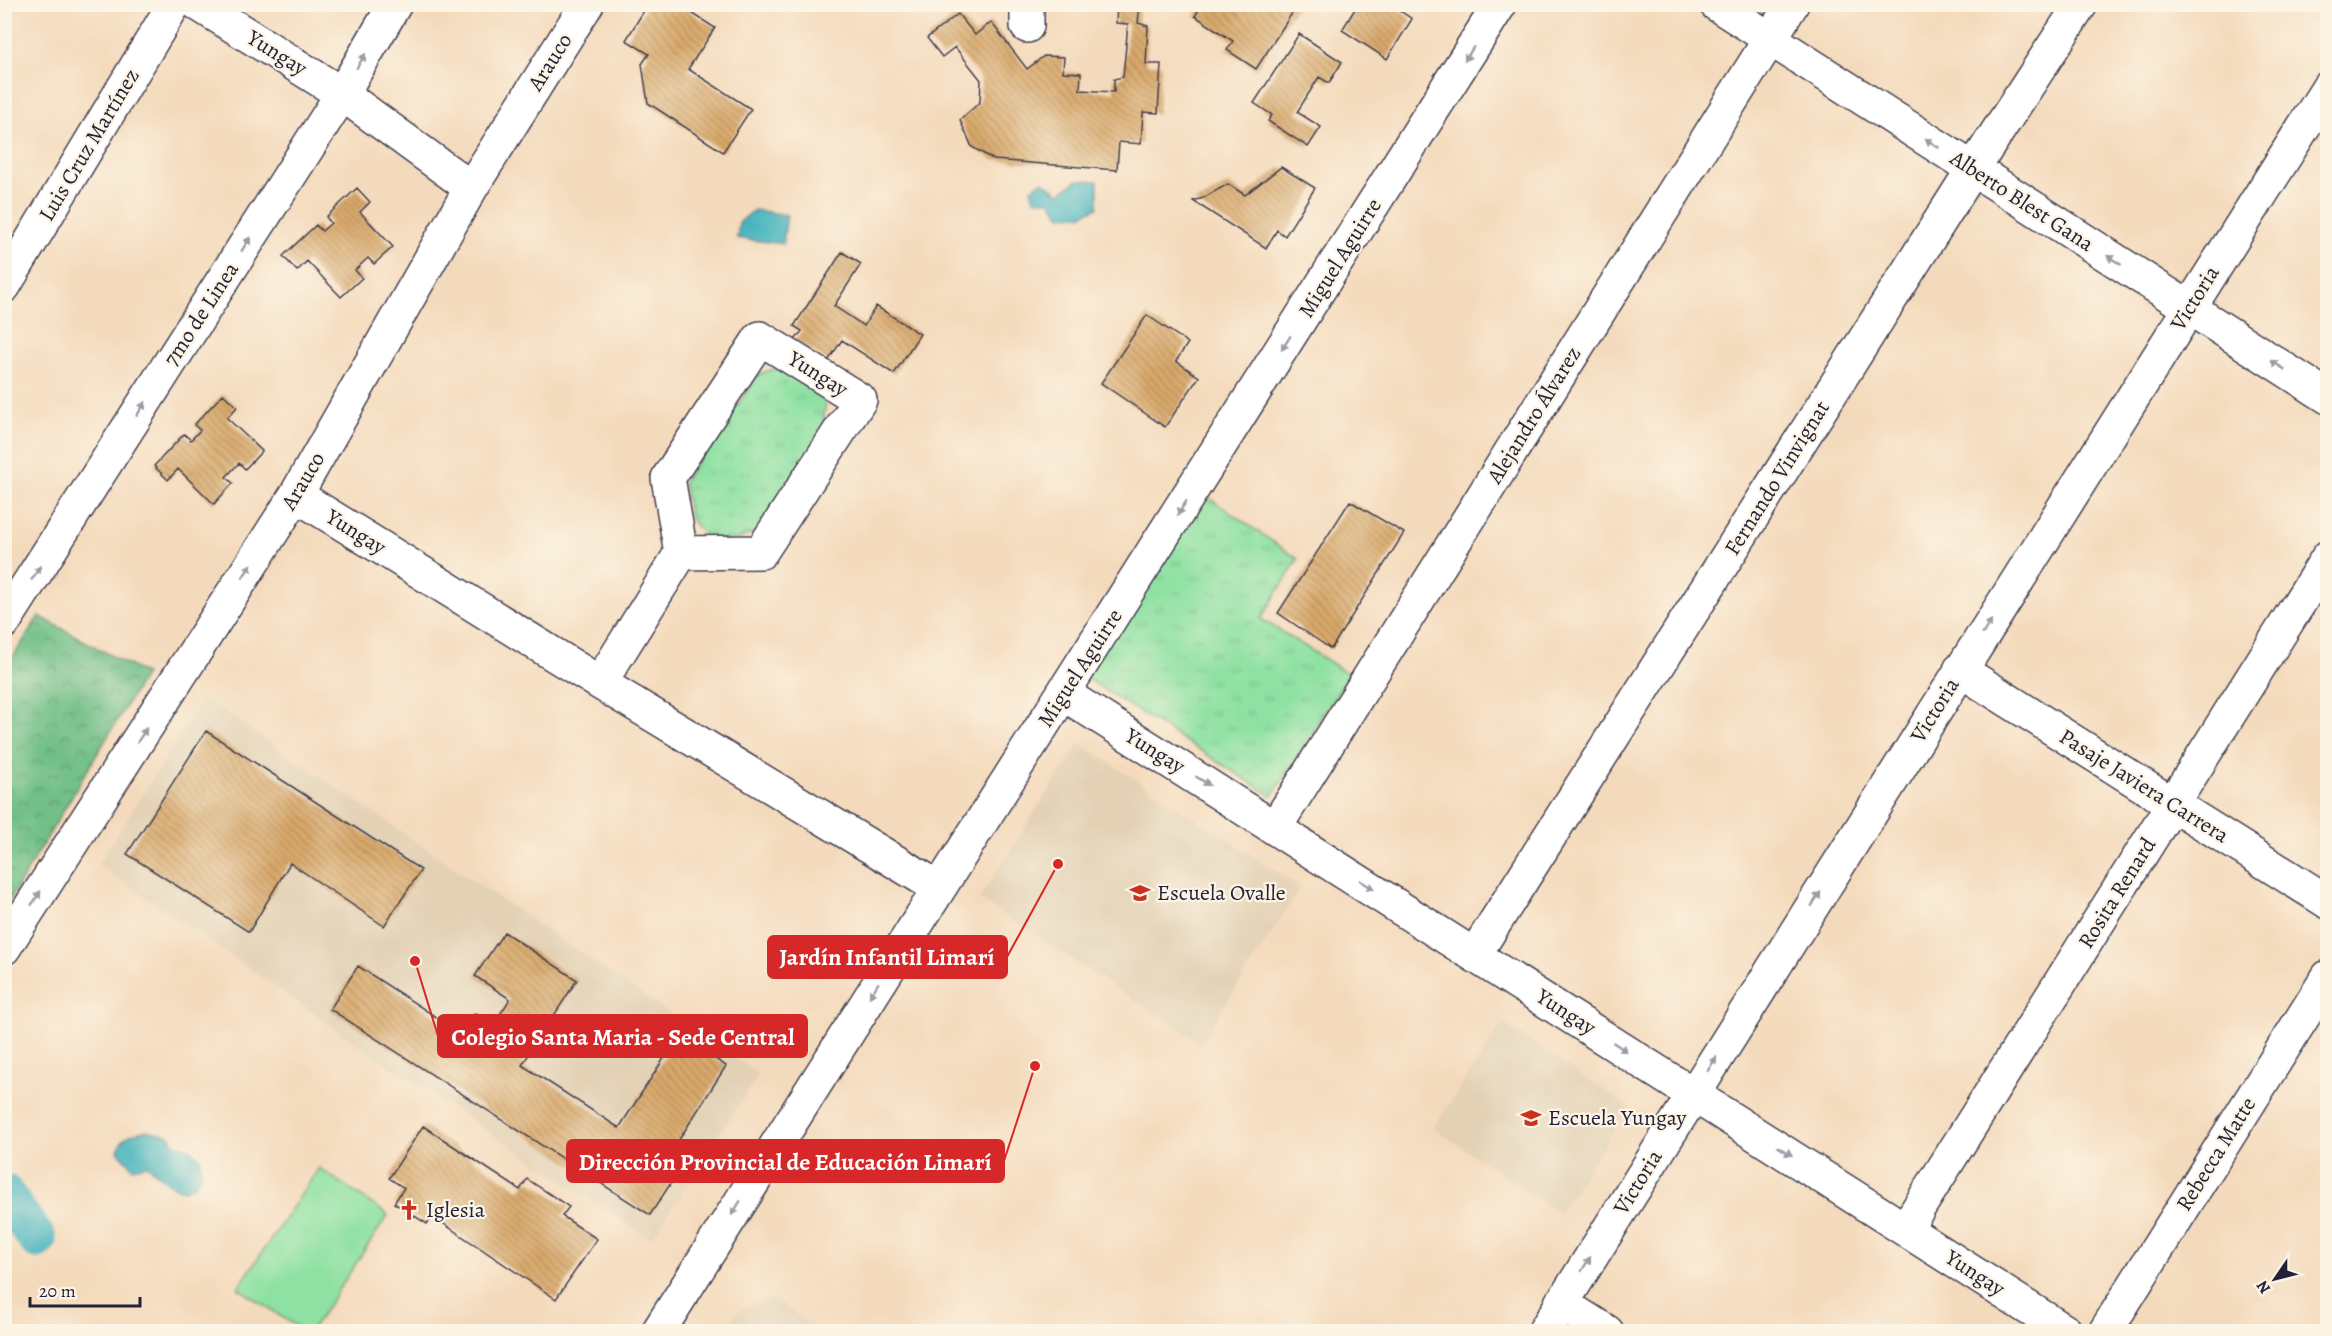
<svg xmlns="http://www.w3.org/2000/svg" width="2332" height="1336" viewBox="0 0 2332 1336" font-family="Alegreya,serif">
<style>
.built{fill:#e3d1b5}
.grass{fill:url(#grass-tufts);stroke:#58826e;stroke-width:1.5}
.forest{fill:url(#forest-crowns);stroke:#4a7062;stroke-width:1.5}
.pitch{fill:#8ee1a2;stroke:#58826e;stroke-width:1.5}
.water{fill:#45b4bd;stroke:#346b7c;stroke-width:1.5}
.lines{fill:none;stroke-linecap:round;stroke-linejoin:round}
.canal{stroke:#45b4bd;stroke-width:39}
.building{fill:url(#building-back-hatch)}
.minor-casing{stroke:#423e4e;stroke-width:36}
.minor{stroke:#fff;stroke-width:33}
.oneway{fill:#9c9ca7}
.labels{text-anchor:middle;dominant-baseline:central;stroke-width:4.5;stroke-linejoin:round;paint-order:stroke}
.street-label{font-size:22px;fill:#22223b;stroke:#fcf5e5}
.poi-label{font-size:22px;fill:#22223b;stroke:#fcf5e5;text-anchor:start}
.leader{fill:none;stroke:#d62828;stroke-width:2}
.callout-dot{fill:#d62828;stroke:#fcf5e5;stroke-width:2}
.callout{fill:#d62828;stroke:#d62828;stroke-width:2}
.callout-label{font-size:24px;text-anchor:middle;font-weight:bold;fill:#fff}
</style>
<defs>
<pattern id="grass-tufts" width="24" height="20" patternUnits="userSpaceOnUse" patternTransform="scale(1.5)"><rect width="24" height="20" fill="#8ee1a2"/><path d="M3 7l-1-3M5 7V3M7 7l1-3M15 17l-1-3M17 17v-4M19 17l1-3" fill="none" stroke="#7ac18c"/></pattern>
<pattern id="forest-crowns" width="20" height="18" patternUnits="userSpaceOnUse" patternTransform="scale(1.5)"><rect width="20" height="18" fill="#72bf88"/><path d="M2 6a3 3 0 1 1 6 0M12 15a3 3 0 1 1 6 0" fill="none" stroke="#5d9b70"/></pattern>
<pattern id="building-back-hatch" width="6" height="6" patternUnits="userSpaceOnUse" patternTransform="scale(1.5)"><rect width="6" height="6" fill="#d9a96a"/><path d="M-1 5l2 2M0 0l6 6M5-1l2 2" fill="none" stroke="#b08958"/></pattern>
</defs>
<rect width="100%" height="100%" fill="#fcf5e5"/>
<filter id="ink" filterUnits="userSpaceOnUse"><feTurbulence type="fractalNoise" baseFrequency=".0167" numOctaves="2"/><feDisplacementMap in="SourceGraphic" scale="12" xChannelSelector="R" yChannelSelector="G"/><feConvolveMatrix kernelMatrix="1 2 1 2 8 2 1 2 1" color-interpolation-filters="sRGB"/></filter>
<filter id="wash" filterUnits="userSpaceOnUse"><feTurbulence type="fractalNoise" baseFrequency=".008" numOctaves="4" result="noise"/><feDisplacementMap in="SourceGraphic" scale="24" xChannelSelector="R" yChannelSelector="G"/><feGaussianBlur stdDeviation="1.35" result="paint"/><feColorMatrix in="noise" values="0 0 0 0 0 0 0 0 0 0 0 0 0 0 0 0 0 1.4 0 .05"/><feComposite in="paint" operator="in"/></filter>
<g filter="url(#wash)">
<rect width="100%" height="100%" fill="#f4dabc"/>
<path class="built" d="M204,698L759,1074L651,1239L378,1058L98,864Z
M1079,743L1301,887L1201,1043L979,899Z
M1503,1023L1629,1107L1559,1213L1433,1128Z
M774,1299L822,1331H724L740,1308Z"/>
<path class="grass" d="M784,366L818,385L825,404L823,434L760,531L738,539L708,540L690,518L683,482L759,374Z
M1199,491L1298,559L1261,619L1349,674L1272,796L1078,673Z"/>
<path class="forest" d="M39,616L145,674L5,908V670Z"/>
<path class="pitch" d="M319,1168L388,1215L311,1331H303L238,1288Z"/>
<path class="water" d="M1078,180L1098,181V207L1081,215L1061,216L1050,201L1034,199L1031,189L1043,181L1059,193Z
M754,210L787,215L783,244L737,238L739,223Z
M147,1130L169,1135L175,1145L188,1147L200,1158L202,1174L195,1185L184,1190L171,1185L147,1165L133,1168L118,1151C122,1135 132,1134 147,1130Z"/>
<g class="lines">
<path class="canal" d="M4,1193L37,1239"/>
</g>
<g id="blocks">
<path class="building" d="M648,4H678L715,28L688,69L751,109L723,152L648,103L642,64L649,54L626,40Z
M1117,4H1140L1138,23L1148,26L1146,64H1161L1158,113L1143,112L1141,144L1119,142L1117,170L994,160L972,147L960,120L980,102L981,80L955,47L942,57L927,38L958,14L975,35L991,22L1027,69L1044,56L1064,57L1063,72L1081,73L1080,90L1114,92V79L1123,77L1128,24L1116,23Z
M1202,4H1298L1256,69L1227,50L1233,41L1195,16Z
M1358,4H1390L1412,19L1387,59L1342,30Z
M1299,34L1342,62L1329,83L1319,77L1297,112L1321,127L1308,147L1268,121L1272,115L1254,103Z
M1281,167L1315,188L1285,236L1277,230L1266,248L1193,201L1203,198L1228,184L1245,195Z
M357,188L370,202L360,212L393,247L374,264L368,258L355,270L362,278L341,297L307,261L297,271L283,256L316,225L322,231L331,223L326,217Z
M842,252L861,264L834,306L864,326L876,306L920,334L894,374L842,340L828,361L795,340L802,331L794,326Z
M1147,315L1188,343L1176,361L1199,377L1165,427L1101,383Z
M223,394L237,407L227,418L262,451L245,469L239,463L226,477L233,483L214,504L178,469L168,480L154,466L184,434L191,440L200,430L194,425Z
M1350,501L1404,533L1331,649L1278,613Z
M206,731L421,870L384,926L290,863L249,932L127,854Z
M504,932L577,980L522,1065L619,1128L679,1035L726,1066L659,1171L673,1180L650,1215L330,1009L358,966L462,1034L475,1013L494,1024L510,999L475,976Z
M423,1126L520,1190L527,1179L569,1207L562,1216L597,1239L556,1299L432,1216L427,1224L394,1203L404,1188L389,1178Z"/>
</g>
</g>
<g filter="url(#ink)">
<use href="#blocks" fill-opacity="0" stroke="#423e4e" stroke-width="1.5"/>
<g class="lines">
<g class="minor-casing">
<path id="minor" d="M198,4L342,94L471,188
M1716,4L2328,397
M1027,26V4
M4,286L174,4
M296,495L600,683L939,888
M4,622L342,94L395,4
M1960,670L2328,902
M600,683L681,553L668,478L760,338L860,400L761,552L681,553
M1064,694L2066,1332
M1276,826L1792,4
M4,948L296,495L471,188L587,4
M1475,954L1973,169L2081,4
M1906,1228L2328,557
M1561,1303L1607,1332
M658,1332L1500,4
M1544,1332L2328,88
M2105,1332L2328,977"/>
</g>
<use href="#minor" class="minor"/>
</g>
<defs><path id="oneway-solid" d="M-6-.8H1V-3.2L6.5 0L1 3.2V.8H-6Z" transform="scale(1.5)"/></defs>
<g class="oneway">
<use href="#oneway-solid" transform="translate(1469 54) rotate(122)"/>
<use href="#oneway-solid" transform="translate(361 61) rotate(-59)"/>
<use href="#oneway-solid" transform="translate(1932 143) rotate(-147)"/>
<use href="#oneway-solid" transform="translate(246 244) rotate(-57)"/>
<use href="#oneway-solid" transform="translate(2114 260) rotate(-147)"/>
<use href="#oneway-solid" transform="translate(1286 343) rotate(122)"/>
<use href="#oneway-solid" transform="translate(2278 365) rotate(-147)"/>
<use href="#oneway-solid" transform="translate(141 409) rotate(-57)"/>
<use href="#oneway-solid" transform="translate(1182 508) rotate(122)"/>
<use href="#oneway-solid" transform="translate(247 571) rotate(-57)"/>
<use href="#oneway-solid" transform="translate(36 573) rotate(-57)"/>
<use href="#oneway-solid" transform="translate(1987 627) rotate(-58)"/>
<use href="#oneway-solid" transform="translate(142 735) rotate(-57)"/>
<use href="#oneway-solid" transform="translate(1203 781) rotate(32)"/>
<use href="#oneway-solid" transform="translate(1367 885) rotate(33)"/>
<use href="#oneway-solid" transform="translate(36 898) rotate(-57)"/>
<use href="#oneway-solid" transform="translate(1816 899) rotate(-58)"/>
<use href="#oneway-solid" transform="translate(874 990) rotate(122)"/>
<use href="#oneway-solid" transform="translate(1620 1047) rotate(33)"/>
<use href="#oneway-solid" transform="translate(1712 1064) rotate(-58)"/>
<use href="#oneway-solid" transform="translate(1785 1151) rotate(32)"/>
<use href="#oneway-solid" transform="translate(736 1208) rotate(122)"/>
<use href="#oneway-solid" transform="translate(1586 1264) rotate(-58)"/>
</g>
</g>
<defs>
<g id="school-bare" transform="scale(1.62)"><path d="M0-5L7-2L0 1L-7-2ZM-4 1L0 2.5L4 1V4Q0 6-4 4Z" fill="#c8321e" stroke="#fcf5e5" stroke-width="2.5" paint-order="stroke"/></g>
<g id="church-bare" transform="scale(1.62)"><path d="M-1.2-6h2.4v3.5h3.3v2.4h-3.3V6h-2.4V-.1h-3.3v-2.4h3.3Z" fill="#c8321e" stroke="#fcf5e5" stroke-width="2.5" paint-order="stroke"/></g>
</defs>
<g fill-rule="evenodd">
<use href="#school-bare" x="1140" y="893"/>
<use href="#school-bare" x="1531" y="1118"/>
<use href="#church-bare" x="409" y="1210"/>
</g>
<g class="labels">
<g class="street-label">
<text transform="translate(277 53) rotate(32)">Yungay</text>
<text transform="translate(550 62) rotate(-58)">Arauco</text>
<text transform="translate(89 145) rotate(-59)">Luis Cruz Martínez</text>
<text transform="translate(2022 201) rotate(33)">Alberto Blest Gana</text>
<text transform="translate(1340 258) rotate(-58)">Miguel Aguirre</text>
<text transform="translate(2195 298) rotate(-58)">Victoria</text>
<text transform="translate(201 314) rotate(-57)">7mo de Linea</text>
<text transform="translate(818 374) rotate(32)">Yungay</text>
<text transform="translate(1534 415) rotate(-58)">Alejandro Álvarez</text>
<text transform="translate(1777 478) rotate(-58)">Fernando Vinvignat</text>
<text transform="translate(303 481) rotate(-59)">Arauco</text>
<text transform="translate(356 532) rotate(32)">Yungay</text>
<text transform="translate(1080 668) rotate(-57)">Miguel Aguirre</text>
<text transform="translate(1935 710) rotate(-58)">Victoria</text>
<text transform="translate(1155 751) rotate(32)">Yungay</text>
<text transform="translate(2144 786) rotate(32)">Pasaje Javiera Carrera</text>
<text transform="translate(2117 893) rotate(-58)">Rosita Renard</text>
<text transform="translate(1566 1012) rotate(33)">Yungay</text>
<text transform="translate(2216 1154) rotate(-58)">Rebecca Matte</text>
<text transform="translate(1638 1182) rotate(-58)">Victoria</text>
<text transform="translate(1975 1273) rotate(33)">Yungay</text>
</g>
<g class="poi-label">
<text x="1157" y="893">Escuela Ovalle</text>
<text x="1548" y="1118">Escuela Yungay</text>
<text x="426" y="1210">Iglesia</text>
</g>
</g>
<path class="leader" d="M1058 864L1007 957M415 961L438 1036M1035 1066L1004 1161"/>
<g class="callout-dot">
<circle cx="1058" cy="864" r="6"/>
<circle cx="415" cy="961" r="6"/>
<circle cx="1035" cy="1066" r="6"/>
</g>
<g class="callout">
<rect x="768" y="936" width="239" height="42" rx="6"/>
<rect x="438" y="1015" width="369" height="42" rx="6"/>
<rect x="567" y="1140" width="437" height="42" rx="6"/>
</g>
<g class="callout-label">
<text x="887" y="965">Jardín Infantil Limarí</text>
<text x="623" y="1045">Colegio Santa Maria - Sede Central</text>
<text x="785" y="1170">Dirección Provincial de Educación Limarí</text>
</g>
<rect width="2332" height="1336" fill="none" stroke="#fcf5e5" stroke-width="24"/>
<g transform="translate(2275 1279) rotate(235)" stroke="#fcf5e5" stroke-width="4.5" paint-order="stroke">
<path d="M0-4.5L10 22L0 15L-10 22Z" fill="#22223b"/>
<text y="-9" font-size="16" font-weight="bold" text-anchor="middle" fill="#22223b">N</text>
</g>
<path d="M30 1297v9h110v-9" fill="none" stroke="#22223b" stroke-width="3"/>
<text x="39" y="1297" font-size="18" fill="#22223b" stroke="#fcf5e5" stroke-width="4.5" paint-order="stroke">20 m</text>
</svg>
